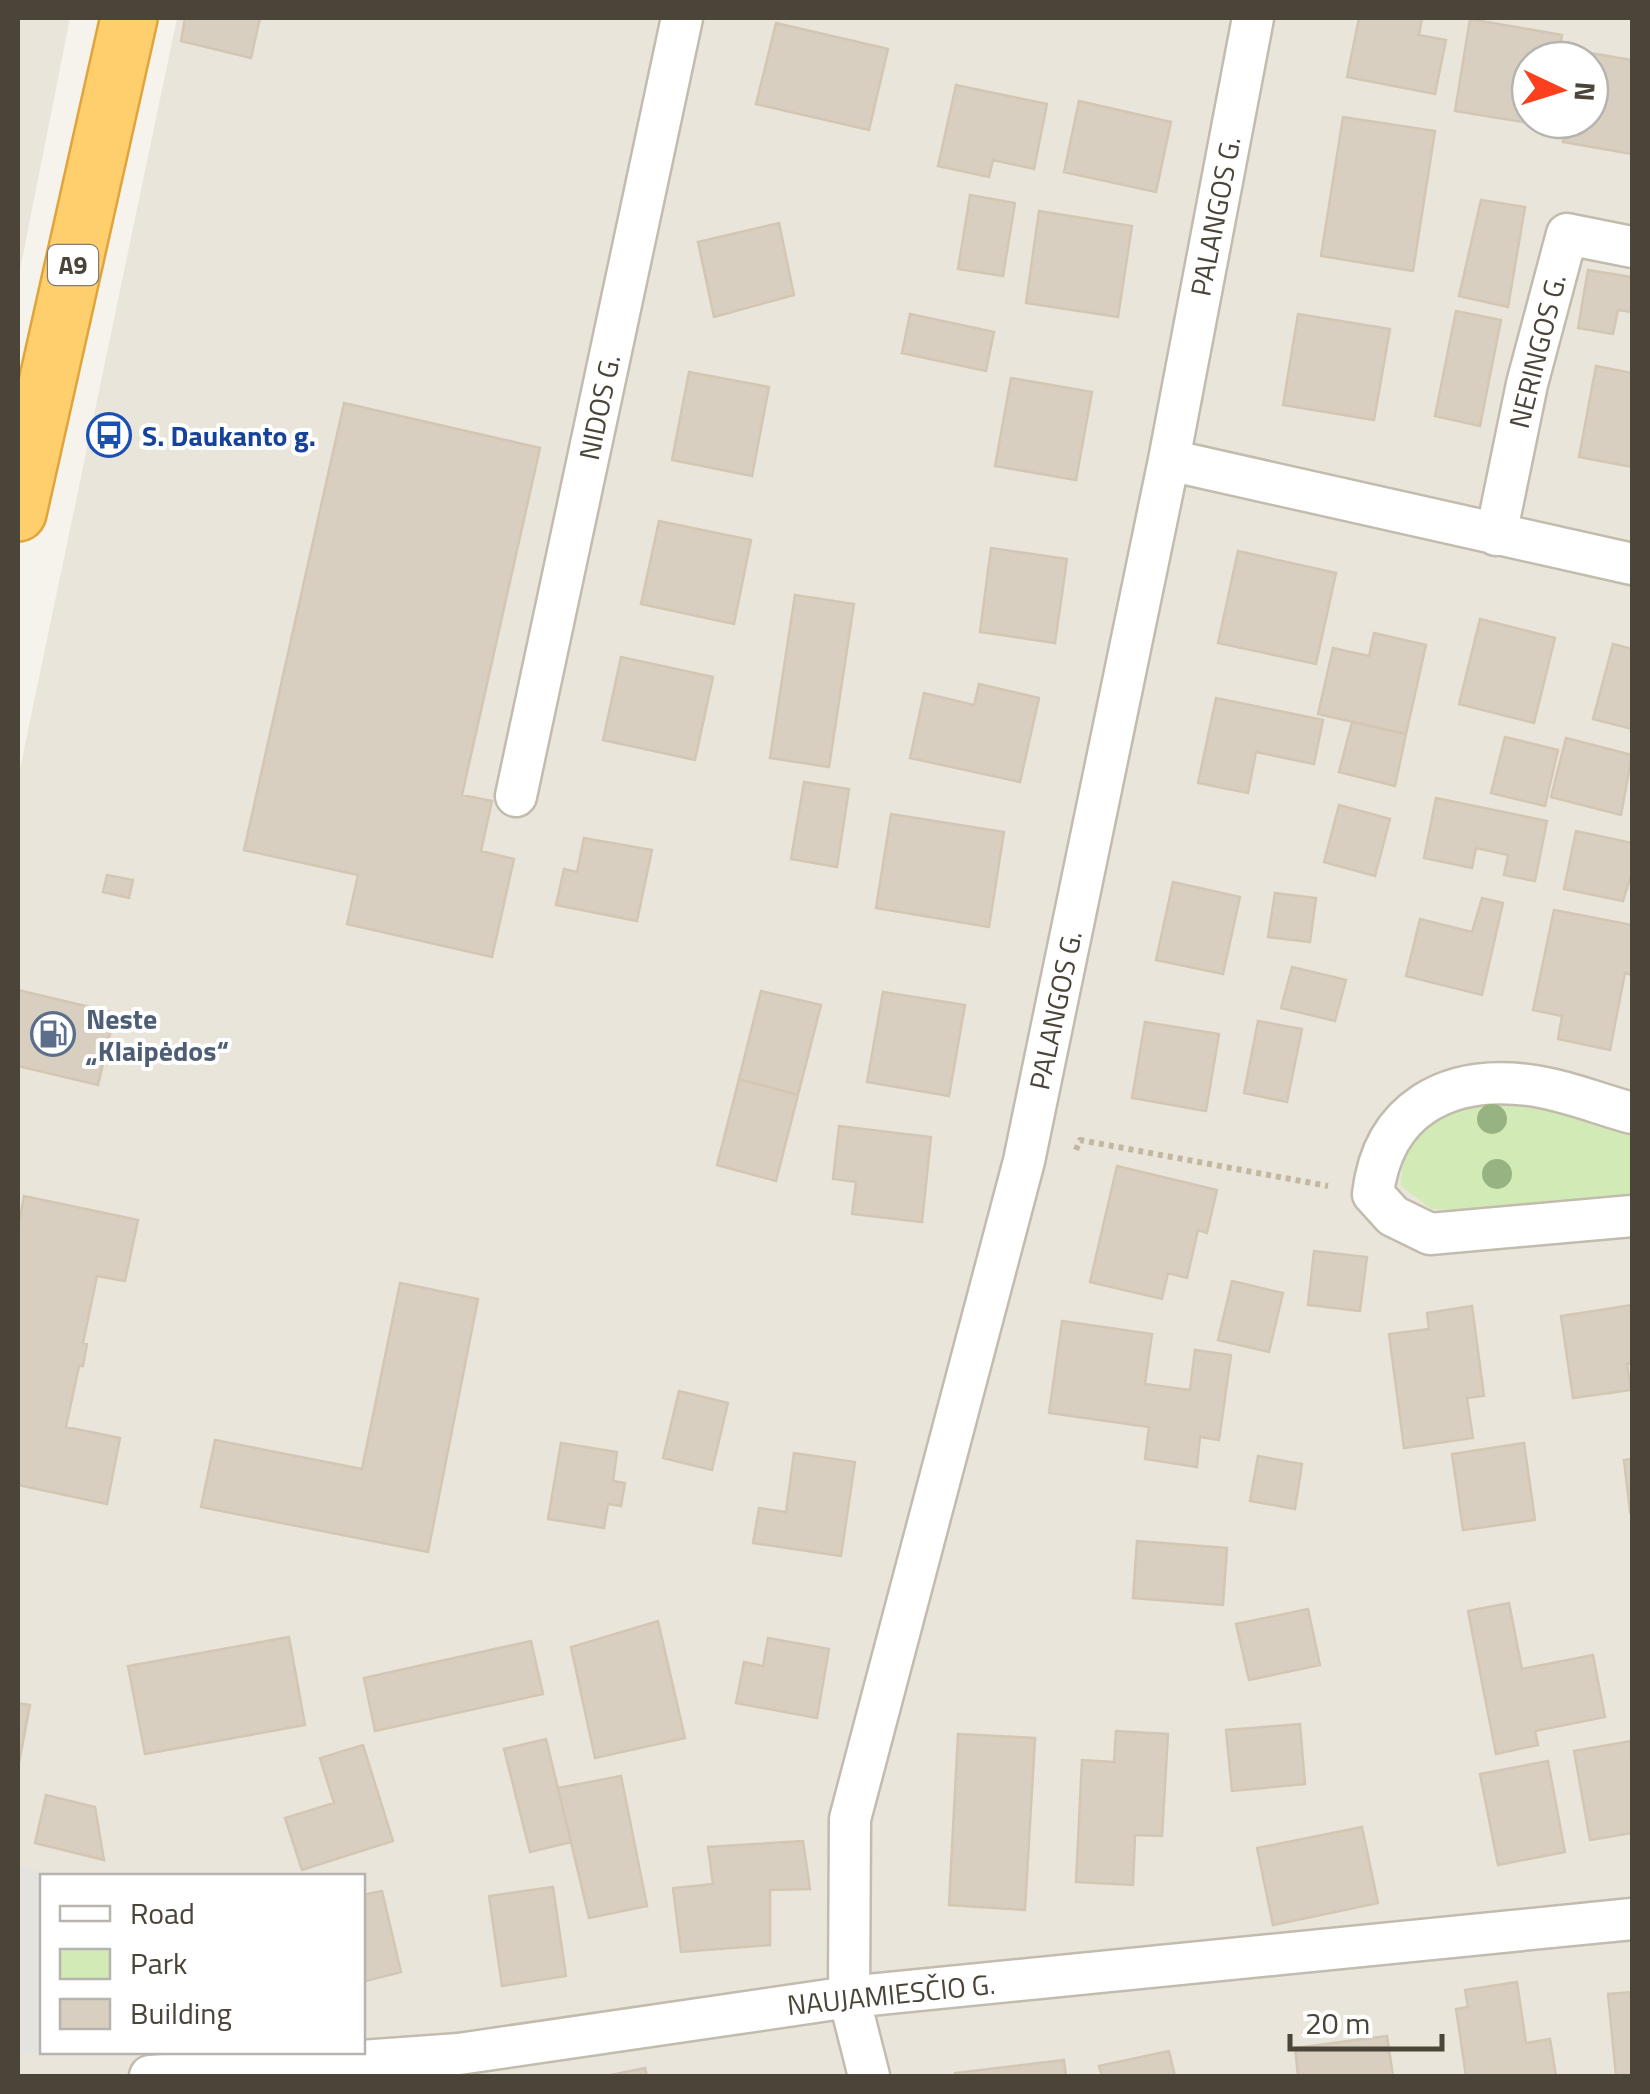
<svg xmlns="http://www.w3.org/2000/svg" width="1650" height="2094" viewBox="0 0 1650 2094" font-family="'Titillium Web',sans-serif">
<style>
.residential{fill:#eae5da;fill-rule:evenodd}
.green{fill:#d2eab5}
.parking{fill:#e5e3e0}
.building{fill:#d8cfc1;stroke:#d3c7b4;stroke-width:2.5}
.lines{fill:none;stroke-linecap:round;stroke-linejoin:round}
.street-casing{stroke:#c2bbae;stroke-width:45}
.highway-casing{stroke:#e0a43c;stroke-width:60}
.path{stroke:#c4b79f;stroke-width:6;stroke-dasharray:5 5;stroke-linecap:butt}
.street{stroke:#fff;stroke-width:40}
.highway{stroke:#ffcf6e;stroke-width:55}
.tree{fill:#97b381}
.labels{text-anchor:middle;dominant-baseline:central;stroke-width:8;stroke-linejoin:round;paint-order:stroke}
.shield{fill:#fff;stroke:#817c74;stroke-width:2.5}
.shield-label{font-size:25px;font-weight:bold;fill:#4b4439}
.street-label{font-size:28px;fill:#4b4439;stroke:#fff}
.transit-label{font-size:28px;font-weight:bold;fill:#164399;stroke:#fff;text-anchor:start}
.service-label{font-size:28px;font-weight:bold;fill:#4e5e75;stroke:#fff;text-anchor:start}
</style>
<rect width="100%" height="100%" fill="#f6f3ec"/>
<path class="residential" d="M18,18H70L18,280Z
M177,18H1632V2076H18V778ZM1530,60H1590V120H1530ZM42,1876H362V2052H42Z"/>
<path class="green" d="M1467,1099L1543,1106L1632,1127V1193L1520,1212L1431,1209L1401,1186C1404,1128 1414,1122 1467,1099Z"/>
<path class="parking" d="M18,1867L61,1876H42V2052H61L18,2054Z"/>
<path class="building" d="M185,18H260L251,58L181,41Z
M1359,18H1422L1419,35L1446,40L1435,94L1347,77Z
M1470,19L1562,35L1558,60H1530V120H1548L1547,126L1455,111Z
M776,23L888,49L869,130L756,104Z
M1578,51L1632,60V154L1563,142L1567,120H1590V60H1577Z
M956,85L1047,104L1034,169L993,160L989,177L938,166Z
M1079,101L1171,122L1156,192L1064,172Z
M1343,117L1435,131L1413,271L1321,256Z
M970,195L1015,203L1003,276L958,269Z
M1481,200L1525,207L1508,307L1459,296Z
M1039,211L1132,226L1118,317L1026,303Z
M779,223L794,295L714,317L698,242Z
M1588,270L1632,277V312L1618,310L1613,334L1578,328Z
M1456,311L1501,320L1480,426L1435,416Z
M910,314L994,332L986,371L902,353Z
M1298,314L1390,329L1374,420L1283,405Z
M1596,366L1632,373V467L1579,457Z
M689,372L769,387L752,476L672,460Z
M1011,378L1092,392L1076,480L995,466Z
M344,403L540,448L462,795L492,801L481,851L514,859L492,957L347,924L358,875L244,850Z
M659,521L751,540L734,624L641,604Z
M991,548L1067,559L1055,643L980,632Z
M1238,551L1336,573L1316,664L1218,643Z
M795,595L854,604L829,767L770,758Z
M1480,619L1555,638L1534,723L1459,704Z
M1374,633L1426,645L1406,734L1318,714L1333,648L1369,656Z
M1613,644L1632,649V729L1593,719Z
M621,657L713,677L695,760L603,740Z
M979,684L1039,698L1020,782L910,758L924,693L974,705Z
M1216,698L1323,720L1314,764L1256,752L1248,793L1198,783Z
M1352,722L1406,734L1395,786L1339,772Z
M1505,737L1558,750L1545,806L1491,793Z
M1566,738L1632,755L1621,815L1551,797Z
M804,782L849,789L837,867L791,859Z
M1436,798L1547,821L1535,881L1504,875L1508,855L1476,848L1472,868L1424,858Z
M1339,805L1390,819L1375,876L1324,862Z
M891,814L1004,832L989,927L876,908Z
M1576,831L1632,843V872L1623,901L1564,889Z
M584,838L652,850L637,921L556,905L564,869L577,872Z
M107,875L133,880L129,898L103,892Z
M1173,882L1240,897L1223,974L1156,960Z
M1275,893L1316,898L1310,942L1268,937Z
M1482,898L1503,903L1482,995L1406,976L1420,919L1472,932Z
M1554,910L1632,925V975L1625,973L1610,1050L1558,1039L1562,1016L1533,1010Z
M1292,967L1346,980L1335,1021L1281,1008Z
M18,990L115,1013L98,1085L18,1066Z
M761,991L821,1005L798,1095L739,1079Z
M883,992L965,1005L949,1096L867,1082Z
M1258,1021L1302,1029L1287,1102L1244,1093Z
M1145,1022L1219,1034L1206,1111L1132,1098Z
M739,1079L798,1095L776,1181L717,1165Z
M839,1126L931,1137L922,1222L852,1214L856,1182L833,1179Z
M1117,1166L1217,1190L1207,1233L1198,1230L1187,1278L1168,1273L1162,1299L1090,1282Z
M24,1196L138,1220L125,1281L97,1276L83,1343L87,1344L83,1366H79L66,1427L120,1438L107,1504L18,1485V1229Z
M1314,1251L1367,1257L1360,1311L1308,1305Z
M1232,1281L1283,1293L1269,1352L1218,1340Z
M400,1283L478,1299L428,1552L201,1507L215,1440L362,1469Z
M1632,1305V1363L1627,1364L1631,1390L1573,1398L1561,1316Z
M1472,1306L1484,1396L1467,1398L1473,1438L1404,1448L1389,1334L1429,1329L1427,1313Z
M1062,1321L1152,1334L1145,1384L1190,1390L1195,1350L1231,1355L1219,1440L1200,1437L1197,1467L1145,1459L1149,1427L1049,1413Z
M679,1391L728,1403L712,1470L663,1458Z
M561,1443L617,1452L613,1481L625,1483L621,1506L608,1504L604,1528L548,1519Z
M1524,1443L1535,1520L1463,1530L1452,1454Z
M794,1453L855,1462L841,1556L753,1543L759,1508L786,1512Z
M1258,1456L1302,1464L1295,1509L1250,1501Z
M1632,1459V1511L1630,1512L1624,1460Z
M1137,1541L1227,1548L1223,1605L1133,1598Z
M1509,1603L1522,1669L1593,1655L1605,1717L1535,1731L1538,1745L1496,1754L1468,1611Z
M1308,1609L1320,1665L1249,1680L1236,1624Z
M658,1621L685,1738L595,1758L571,1647Z
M289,1637L305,1725L145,1754L128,1666Z
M768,1638L829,1649L817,1718L736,1703L744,1662L763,1666Z
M531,1641L543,1694L375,1731L364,1678Z
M18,1703L30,1705L18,1768Z
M1300,1724L1305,1784L1232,1791L1226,1730Z
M1116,1731L1168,1734L1162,1836L1135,1835L1133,1885L1076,1882L1082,1760L1114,1762Z
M958,1734L1035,1738L1025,1910L949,1905Z
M546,1739L571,1842L530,1852L504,1749Z
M1631,1741L1632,1833L1590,1840L1574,1751Z
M363,1745L393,1841L302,1870L285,1818L334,1803L320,1758Z
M1548,1761L1565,1852L1498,1865L1480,1774Z
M621,1776L647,1906L589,1918L558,1788Z
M46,1795L95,1807L104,1860L35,1843Z
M1362,1827L1378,1903L1273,1925L1257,1848Z
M803,1841L810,1889L770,1890V1945L681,1952L673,1888L713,1884L708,1847Z
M553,1887L566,1976L502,1986L489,1896Z
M382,1891L401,1972L362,1982V1895Z
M1517,1982L1526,2043L1550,2039L1556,2076H1466L1456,2009L1468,2007L1465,1990Z
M1632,1992V2076H1616L1608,1994Z
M1387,2036L1393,2076H1298L1295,2048Z
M1169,2051L1175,2076H1102L1099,2066Z
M1064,2060L1066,2076H955V2073Z
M645,2068L647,2076H606Z"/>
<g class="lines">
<g class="street-casing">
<path id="street" d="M1169,460L1632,564
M1496,535L1527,384L1567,234L1632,247
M516,796L682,18
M1632,1113C1599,1104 1562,1089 1528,1085C1447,1075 1383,1109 1373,1194L1393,1216L1430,1234L1632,1216
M150,2076L459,2054L849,1997L1632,1919
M869,2076L849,1997L850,1819L1024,1161L1169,460L1253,18"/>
</g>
<g class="highway-casing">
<path id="highway" d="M18,513L129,18"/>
</g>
<path class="path" d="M1076,1150L1080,1140L1328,1186"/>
<use href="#street" class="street"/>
<use href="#highway" class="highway"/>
</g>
<g class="tree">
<circle cx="1492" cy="1119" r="15"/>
<circle cx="1497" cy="1174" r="15"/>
</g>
<defs>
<g id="bus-ring" transform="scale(2.25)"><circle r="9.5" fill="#fff" stroke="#1a4fb4" stroke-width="1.5"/><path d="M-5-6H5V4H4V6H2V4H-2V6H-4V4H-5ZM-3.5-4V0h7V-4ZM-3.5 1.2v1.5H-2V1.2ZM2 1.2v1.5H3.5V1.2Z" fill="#1a4fb4"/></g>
<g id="fuel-ring" transform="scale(2.25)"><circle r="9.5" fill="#fff" stroke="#5c6f8a" stroke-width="1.5"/><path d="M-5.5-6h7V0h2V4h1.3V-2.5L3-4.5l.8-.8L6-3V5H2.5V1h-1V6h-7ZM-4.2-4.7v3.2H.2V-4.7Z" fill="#5c6f8a"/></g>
</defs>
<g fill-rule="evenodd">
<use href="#bus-ring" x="109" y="435"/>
<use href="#fuel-ring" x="53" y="1034"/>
</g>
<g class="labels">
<rect class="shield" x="48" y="245" width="50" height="40" rx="8"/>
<g class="shield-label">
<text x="73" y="265">A9</text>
</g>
<g class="street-label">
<text transform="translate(1215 216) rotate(-79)">PALANGOS G.</text>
<text transform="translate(1537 351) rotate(-76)">NERINGOS G.</text>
<text transform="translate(599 407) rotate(-78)">NIDOS G.</text>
<text transform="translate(1055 1010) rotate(-78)">PALANGOS G.</text>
<text transform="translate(891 1994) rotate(-6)">NAUJAMIESČIO G.</text>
</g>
<g class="transit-label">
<text x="142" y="435">S. Daukanto g.</text>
</g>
<g class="service-label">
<text x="86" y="1018">Neste<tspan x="86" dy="32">„Klaipėdos“</tspan></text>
</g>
</g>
<rect width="1650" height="2094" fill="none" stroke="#4b4439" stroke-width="40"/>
<rect x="40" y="1874" width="325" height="180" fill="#ffffff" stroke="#b7b4b0" stroke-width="2.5"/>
<rect x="60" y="1906" width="50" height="15" fill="#ffffff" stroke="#b7b4b0" stroke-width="2.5"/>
<text x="130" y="1924" font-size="30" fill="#4b4439">Road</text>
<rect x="60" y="1949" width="50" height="30" fill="#d2eab5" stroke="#b7b4b0" stroke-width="2.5"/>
<text x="130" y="1974" font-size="30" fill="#4b4439">Park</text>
<rect x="60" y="1999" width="50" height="30" fill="#d8cfc1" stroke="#b7b4b0" stroke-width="2.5"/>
<text x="130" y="2024" font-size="30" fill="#4b4439">Building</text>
<g transform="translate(1560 90) rotate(94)"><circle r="48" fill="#ffffff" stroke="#b7b4b0" stroke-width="2.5"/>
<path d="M0-8L18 38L0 25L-18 38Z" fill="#fc3f1d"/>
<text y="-15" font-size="28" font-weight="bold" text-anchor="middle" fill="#4b4439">N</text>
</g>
<path d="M1290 2034v15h152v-15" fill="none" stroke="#4b4439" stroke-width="5"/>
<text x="1305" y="2034" font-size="30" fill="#4b4439" stroke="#ffffff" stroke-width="8" paint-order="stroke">20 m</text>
</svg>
